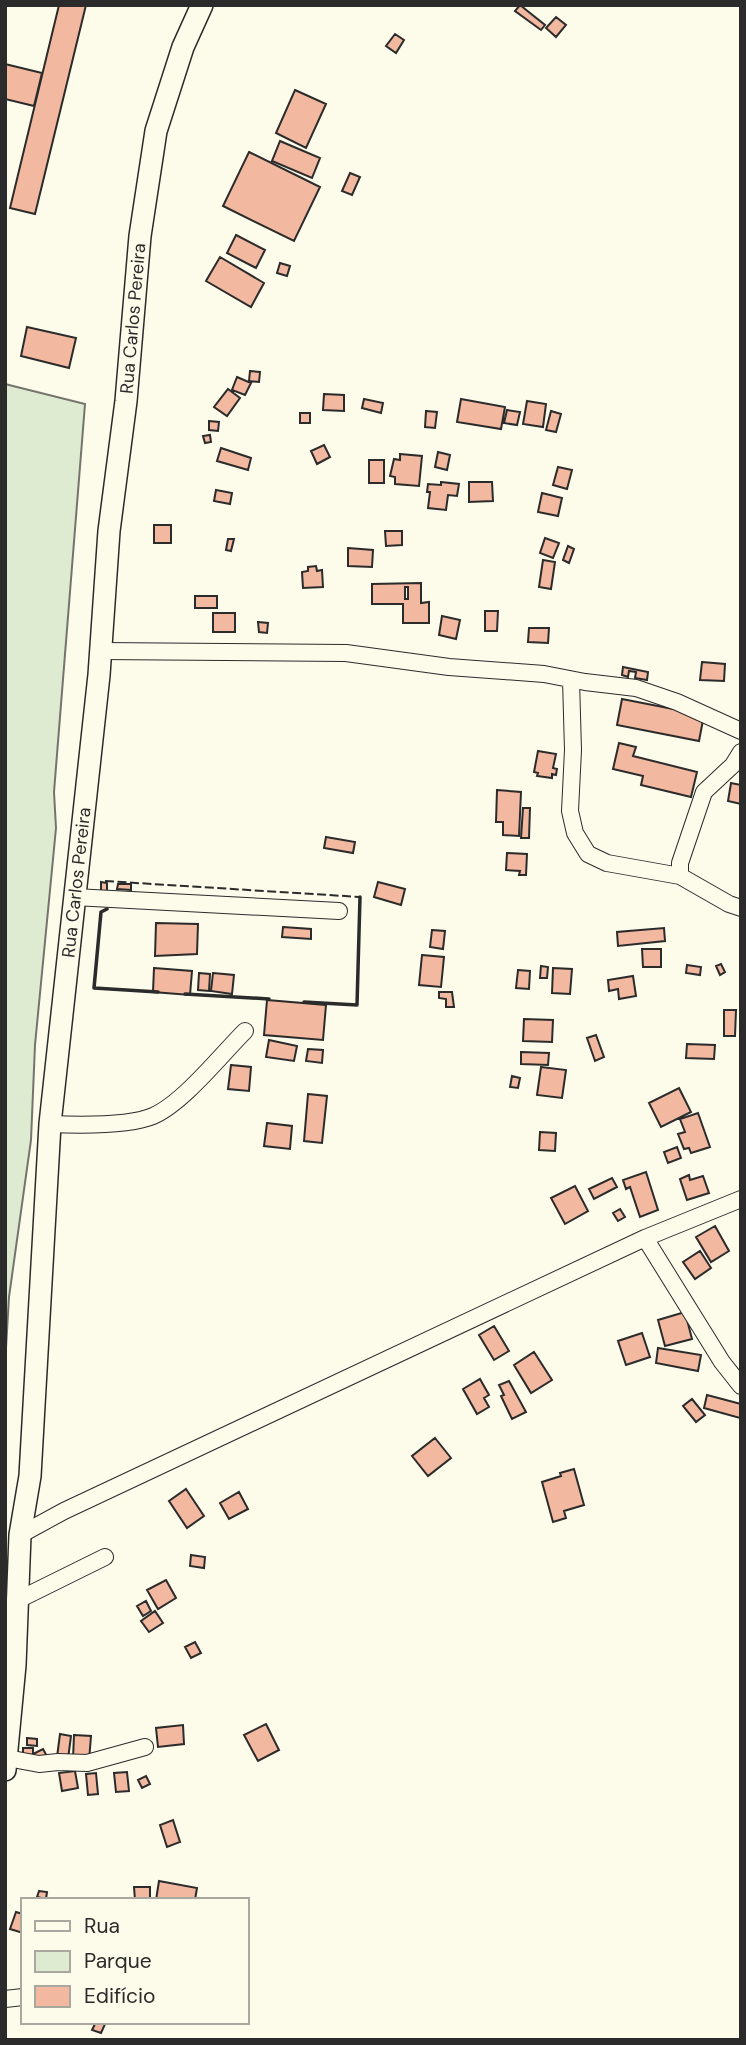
<svg xmlns="http://www.w3.org/2000/svg" width="746" height="2045" viewBox="0 0 746 2045" font-family="'DM Sans',sans-serif">
<style>
.green{fill:#deebd1;stroke:#74746e;stroke-width:2}
.building{fill:#f2b8a0;stroke:#2b2b2b;stroke-width:2;fill-rule:evenodd}
.lines{fill:none;stroke-linecap:round;stroke-linejoin:round}
.street-casing{stroke:#2b2b2b;stroke-width:18}
.secondary-casing{stroke:#2b2b2b;stroke-width:24}
.street{stroke:#fdfbea;stroke-width:16}
.secondary{stroke:#fdfbea;stroke-width:21}
.fence{stroke:#2b2b2b;stroke-width:2;stroke-dasharray:9 3.5;stroke-linecap:butt}
.wall{stroke:#2b2b2b;stroke-width:3.5}
.labels{text-anchor:middle;dominant-baseline:central;stroke-width:5;stroke-linejoin:round;paint-order:stroke}
.street-label{font-size:18px;fill:#2b2b2b;stroke:#fdfbea}
</style>
<rect width="100%" height="100%" fill="#fdfbea"/>
<path class="green" d="M5,384L85,404L54,792L56,828L35,1045L31,1140L9,1297L5,1365Z"/>
<path class="building" d="M59,5H86L35,214L10,208Z
M520,5L545,25L541,30L515,11Z
M556,17L566,25L556,37L546,28Z
M395,34L404,40L396,53L386,46Z
M5,64L42,73L34,106L5,99Z
M295,90L326,104L306,148L276,133Z
M280,141L320,158L312,178L272,161Z
M249,152L320,187L294,241L223,206Z
M350,173L360,177L352,195L342,191Z
M236,235L265,250L256,268L227,253Z
M220,257L264,283L251,307L206,281Z
M280,263L290,266L287,276L277,273Z
M27,327L76,338L69,368L21,356Z
M250,371L260,372L259,382L249,381Z
M237,377L251,383L245,395L232,390Z
M228,389L240,398L227,416L214,407Z
M324,394L344,395V411L323,410Z
M364,399L383,403L381,413L362,408Z
M461,399L505,407L501,429L457,422Z
M527,401L546,404L543,427L523,424Z
M507,410L520,412L517,425L504,423Z
M426,411L437,412L435,428L425,427Z
M551,411L561,414L556,432L546,430Z
M300,413H310V423H300Z
M209,421L219,422L218,431L209,430Z
M210,435L211,442L205,443L203,436Z
M324,445L330,457L317,464L311,451Z
M221,448L251,458L248,470L217,461Z
M438,452L450,455L447,470L435,467Z
M400,454L422,456L419,486L395,484V477L390,476L394,459L400,460Z
M369,460H384V483H369Z
M558,467L572,470L567,489L553,485Z
M441,482L459,484L457,496L448,495L446,510L428,508L430,492H427L428,484L441,485Z
M469,482H492L493,501L469,502Z
M216,490L232,493L230,504L214,501Z
M542,493L562,498L558,516L538,512Z
M154,525H171V543H154Z
M385,531H402V545L386,546Z
M545,538L559,543L553,558L540,553Z
M228,539H234L231,551L226,550Z
M568,546L574,549L569,563L563,560Z
M348,548L373,550L372,567L348,566Z
M543,560L555,562L551,589L539,587Z
M316,566L317,571L322,570L323,587L303,588L302,572L308,571V567Z
M421,583V603L429,602V623H403V604H372V584ZM405,587H408V599H405Z
M195,596H217V608H195Z
M485,611H498L497,631H485Z
M213,613H235V632H213Z
M442,616L460,620L456,639L439,635Z
M258,622L268,623L267,633L259,632Z
M529,628H549L548,643L528,642Z
M702,662L725,664L724,681L700,680Z
M623,667L648,672L647,680L635,678L636,672L629,671L628,677L622,675Z
M622,699L704,715L699,741L617,725Z
M619,743L636,747L633,756L697,772L691,797L641,785L643,776L613,769Z
M538,751L556,754L553,768L557,769L556,775L552,774V778L537,776L538,773L534,772Z
M731,783L741,785V804L728,801Z
M497,790L521,792L519,836L503,835V822H496Z
M523,808H530L529,838H521Z
M326,837L355,842L353,853L324,848Z
M507,853L527,854L526,875H519L520,871L506,870Z
M101,882L107,883V893H101Z
M378,882L405,889L401,905L374,897Z
M118,884H131V890L117,889Z
M156,923L198,924L197,954L155,956Z
M283,927L311,929V939L282,937Z
M664,928L665,941L618,946L617,932Z
M432,930L445,931L443,949L430,947Z
M642,949H661V967H643Z
M422,955L444,957L441,987L419,985Z
M721,964L725,972L720,975L716,966Z
M687,965L701,967L700,975L686,973Z
M541,966L548,967L547,978H540Z
M154,968L192,971L190,995L153,992Z
M553,968L572,969L570,994L552,993Z
M518,970L530,971L529,989L516,988Z
M199,973L210,974L209,991L198,990Z
M213,973L234,975L232,994L211,991Z
M633,976L636,996L619,999L618,989L609,991L608,980Z
M439,992H452L454,1007H446V999L439,998Z
M267,1000L326,1005L323,1040L264,1035Z
M724,1010H736L735,1036H724Z
M524,1019L553,1020L552,1042L523,1041Z
M596,1035L604,1057L595,1061L587,1038Z
M269,1040L297,1046L294,1061L266,1057Z
M687,1044L715,1045L714,1059L686,1058Z
M308,1049L323,1050L322,1063L306,1061Z
M521,1052L549,1053L548,1065L521,1064Z
M231,1065L251,1067L249,1091L228,1089Z
M541,1067L566,1070L562,1098L537,1095Z
M512,1076L520,1078L518,1088L510,1087Z
M679,1088L691,1112L661,1127L649,1103Z
M308,1094L327,1096L322,1143L304,1141Z
M698,1113L710,1147L691,1153L689,1148L684,1149L678,1134L685,1132L680,1119Z
M267,1123L292,1126L290,1149L264,1146Z
M540,1132L556,1133L555,1151L539,1150Z
M677,1147L681,1158L668,1163L664,1152Z
M646,1172L658,1210L640,1217L630,1187L626,1189L623,1180Z
M689,1175L690,1180L703,1176L709,1193L687,1200L680,1179Z
M612,1178L617,1187L594,1199L589,1189Z
M575,1186L588,1211L565,1224L551,1198Z
M620,1209L625,1217L618,1221L613,1213Z
M715,1226L729,1251L711,1262L696,1237Z
M700,1251L711,1268L695,1279L683,1262Z
M685,1312L692,1339L665,1346L658,1320Z
M494,1326L509,1351L494,1360L479,1335Z
M642,1333L650,1357L626,1365L618,1341Z
M658,1348L701,1355L698,1371L656,1363Z
M534,1352L552,1380L531,1393L514,1365Z
M480,1379L489,1395L484,1398L489,1407L477,1414L463,1389Z
M509,1381L526,1412L512,1419L501,1396L504,1395L499,1385Z
M707,1395L741,1404L740,1418L704,1408Z
M692,1399L705,1415L696,1422L683,1406Z
M435,1438L451,1458L428,1476L412,1456Z
M574,1469L584,1505L564,1511L566,1518L553,1522L542,1482L561,1476L560,1473Z
M186,1489L204,1516L187,1528L169,1501Z
M239,1492L248,1509L229,1519L220,1503Z
M191,1555L205,1557L204,1568L190,1566Z
M166,1580L176,1598L158,1609L147,1590Z
M146,1601L151,1611L143,1616L137,1606Z
M155,1611L163,1623L149,1632L141,1621Z
M195,1642L201,1653L191,1658L185,1647Z
M266,1724L279,1750L258,1761L244,1735Z
M183,1725L184,1744L158,1747L156,1728Z
M60,1734L71,1736L68,1759L57,1757Z
M74,1735L91,1736L89,1761L73,1759Z
M27,1738L37,1739V1746L27,1745Z
M23,1748H33V1760H23Z
M43,1749L48,1758L38,1763L33,1754Z
M75,1771L78,1788L62,1791L59,1773Z
M127,1772L129,1791L116,1792L114,1773Z
M96,1773L98,1794L88,1795L86,1774Z
M146,1776L150,1784L142,1788L138,1780Z
M173,1820L180,1842L167,1847L160,1825Z
M159,1881L197,1888L195,1900H156Z
M134,1887H150V1900H135Z
M39,1891L47,1892L46,1899L37,1897Z
M16,1912L23,1914V1933L10,1929Z
M96,2022H106L101,2033L92,2030Z"/>
<g class="lines">
<g class="street-casing">
<path id="street" d="M101,651L346,653L449,667L544,674L585,682L636,688L677,702L741,731
M571,680L573,750L570,811L575,833L588,854L607,863L680,876L729,904L741,908
M680,876V863L704,792L733,765L741,752
M74,897L339,911
M50,1124C76,1125 130,1126 153,1116C183,1103 221,1055 245,1031
M645,1238L722,1362L741,1386
M20,1535L64,1511L645,1238L741,1199
M18,1600L105,1557
M7,1758L39,1764L58,1762L87,1763L145,1747
M5,1999L23,1997"/>
</g>
<g class="secondary-casing">
<g id="secondary">
<path id="s1" d="M5,1770L15,1665L20,1535L30,1476L50,1124L99,675L109,531L126,401L140,236L156,131L183,47L202,5"/>
</g>
</g>
<use href="#street" class="street"/>
<use href="#secondary" class="secondary"/>
<path class="fence" d="M105,881L360,897"/>
<path class="wall" d="M107,909L101,912L94,988L158,992
M185,994L269,999
M304,1002L357,1005L360,897"/>
</g>
<g class="labels">
<g class="street-label">
<text stroke="none"><textPath href="#s1" startOffset="1458">Rua Carlos Pereira</textPath></text>
<text stroke="none"><textPath href="#s1" startOffset="891">Rua Carlos Pereira</textPath></text>
</g>
</g>
<rect width="746" height="2045" fill="none" stroke="#2b2b2b" stroke-width="14"/>
<rect x="21" y="1898" width="228" height="126" fill="#fdfbea" stroke="#a9a89e" stroke-width="2"/>
<rect x="35" y="1921" width="35" height="10" fill="#fdfbea" stroke="#a9a89e" stroke-width="2"/>
<text x="84" y="1933" font-size="21" fill="#2b2b2b">Rua</text>
<rect x="35" y="1951" width="35" height="21" fill="#deebd1" stroke="#a9a89e" stroke-width="2"/>
<text x="84" y="1968" font-size="21" fill="#2b2b2b">Parque</text>
<rect x="35" y="1986" width="35" height="21" fill="#f2b8a0" stroke="#a9a89e" stroke-width="2"/>
<text x="84" y="2003" font-size="21" fill="#2b2b2b">Edifício</text>
</svg>
